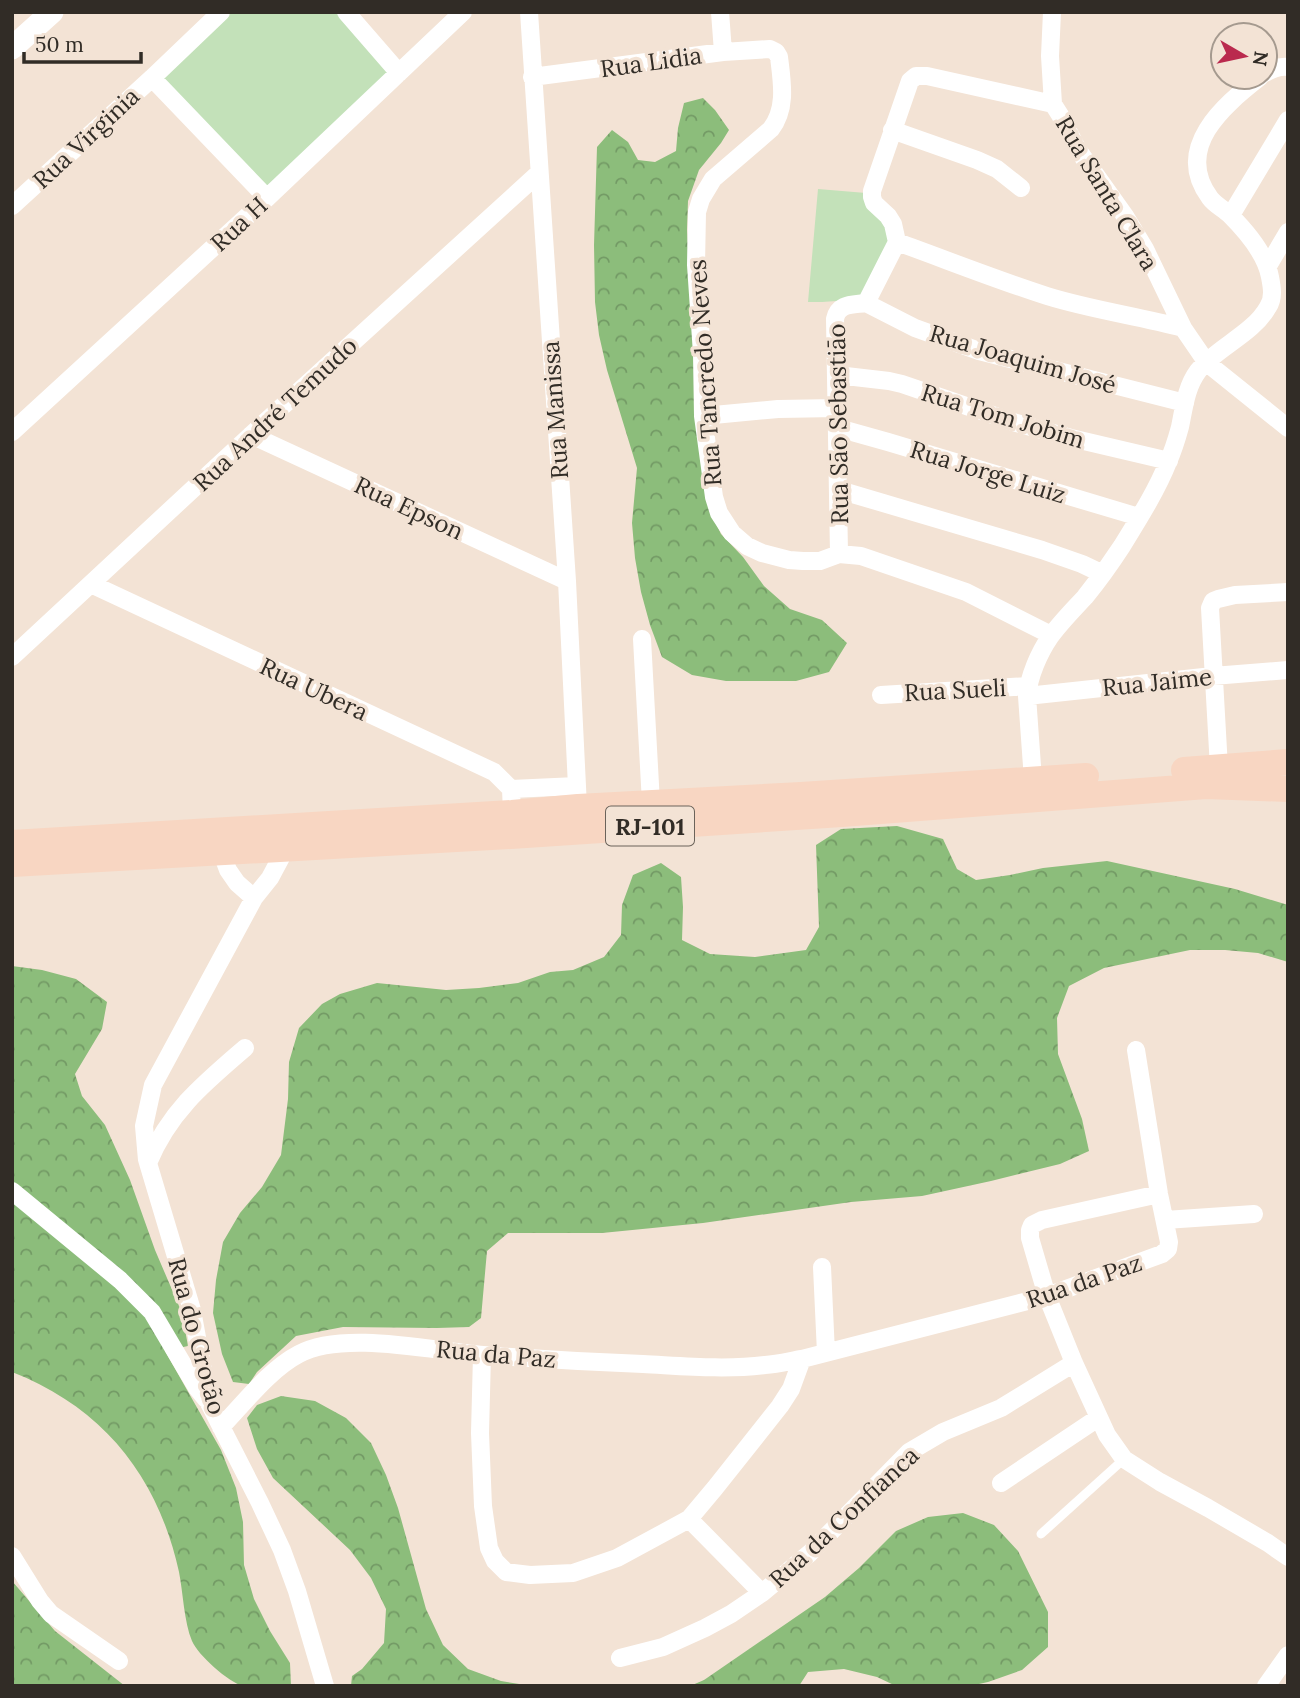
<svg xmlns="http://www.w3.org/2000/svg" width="1300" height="1698" viewBox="0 0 1300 1698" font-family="Lora,serif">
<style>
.forest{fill:url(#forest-crowns)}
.park{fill:#c3e1b9}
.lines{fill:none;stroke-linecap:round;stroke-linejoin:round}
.service{stroke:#fff;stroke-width:9}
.minor{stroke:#fff;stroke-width:18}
.secondary{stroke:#fff;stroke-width:23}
.primary{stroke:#f8d6c2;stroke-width:26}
.labels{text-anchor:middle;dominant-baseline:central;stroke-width:7;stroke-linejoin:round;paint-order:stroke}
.shield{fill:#f3e3d5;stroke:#6b635a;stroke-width:2}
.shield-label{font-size:23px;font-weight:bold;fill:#312c26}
.street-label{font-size:24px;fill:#312c26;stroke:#f3e3d5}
</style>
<defs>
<pattern id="forest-crowns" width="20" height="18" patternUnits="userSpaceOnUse" patternTransform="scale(1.75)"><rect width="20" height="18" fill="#8cbd7b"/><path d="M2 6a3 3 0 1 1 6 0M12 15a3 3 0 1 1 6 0" fill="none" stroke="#739a65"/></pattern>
</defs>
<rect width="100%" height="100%" fill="#f3e3d5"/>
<path class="forest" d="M703,98L715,110L729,130L721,143L699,170L688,201L687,230L694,354L710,511L721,534L743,557L764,586L790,609L822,620L847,643L829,672L796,681H726L692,675L662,657L650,625L641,592L635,558L632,523L637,468L607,370L599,335L595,302L594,245L597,147L612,130L628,142L638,160L655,162L676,151L678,128L684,103Z
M897,826L943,839L957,869L976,880L1010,875L1043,868L1107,861L1235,889L1288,905V962L1258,953L1225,950H1190L1104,968L1069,986L1057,1018L1058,1054L1082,1119L1089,1151L1060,1164L991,1181L922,1196L851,1202L703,1223L602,1233H508L487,1251L481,1318L469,1327L437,1328L343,1327L296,1336L257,1372L249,1384L233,1382L222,1354L213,1313L216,1280L223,1242L240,1213L262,1187L281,1155L288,1099L289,1062L299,1028L322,1004L340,994L377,983L446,990L479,988L518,983L550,972L573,970L604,957L621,935L622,905L633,875L661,863L681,877L683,907L682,940L710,954L755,957L806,950L819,927L816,845L841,829Z
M12,966L42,970L76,979L107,1002L102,1029L75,1074L82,1096L105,1125L130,1180L155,1250L182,1313L188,1346L165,1351L221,1450L236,1488L243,1522L244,1565L254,1599L270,1631L290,1663L291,1686C279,1686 253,1688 243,1686C228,1682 198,1655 192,1641C184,1622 183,1592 179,1572C158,1477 104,1408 12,1372Z
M281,1396L315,1401L346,1418L371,1443L386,1475L398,1508L426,1609L443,1645L468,1669L501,1681L532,1686H351L352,1676L362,1669L384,1643L386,1609L371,1578L350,1550L273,1478L257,1449L247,1418L257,1405Z
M963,1513L994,1525L1018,1551L1048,1612V1647L1022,1670L988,1682L970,1686H896L877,1677L844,1669L808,1672L799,1686H690L704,1680L825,1597L859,1568L896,1531L928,1517Z
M12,1581L55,1631L125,1686H12Z"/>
<path class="park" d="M221,12H346L399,73L267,198L152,78Z
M818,189L866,193L887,223L889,241L864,294C846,302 827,302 808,302Z"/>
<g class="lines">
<path class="service" d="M1041,1534L1124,1459"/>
<path class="minor" d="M346,12L399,73
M529,12L567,581L578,807
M720,12L723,52
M1052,12L1050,56L1053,104L1060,115L1078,150L1125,216L1145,249L1183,328L1207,363L1288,428
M1265,73C1272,69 1279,66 1288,67
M532,77L723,52L770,49L776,52L779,57C782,82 787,108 771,129L713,179L701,199L697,212L696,265L702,354L703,416L714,497L719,513L732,533L747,546L762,553L789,560L803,561H820L839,554L861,556L966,592L1051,635
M152,78L267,198
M892,130L977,160L997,169L1021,188
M12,206L152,78L221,12
M1231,215L1288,120
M897,242C947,260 997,280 1047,296C1092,310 1138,316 1183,328
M1268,266L1288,232
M866,303L915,328L979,351L1185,403
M837,375L889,381L902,384L1013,422L1071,438L1169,461
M703,416L778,409L837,408
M838,428L888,442L1139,517
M12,432L267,198L463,12
M251,435L567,581
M839,490L1042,550L1082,564L1103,574
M839,554L835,319C838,303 853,305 866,303L897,242L893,224L888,216L874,203L872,197V191L910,81L916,76H927L1053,104
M91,584L494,772L511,789L512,813
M642,639L651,803
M12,657L251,435L539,173
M881,695L1028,686
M1027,696L1213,676L1288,670
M1219,768L1210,608L1213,601L1218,599L1235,595L1288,592
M1033,780L1027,696C1029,676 1039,653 1050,637C1060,623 1073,610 1085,597C1098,581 1111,563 1122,546C1138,520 1157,490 1168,462C1173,451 1177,438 1180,427C1184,408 1186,387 1198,371C1216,348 1253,334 1268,307C1274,298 1272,287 1270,277C1266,255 1246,231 1230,215C1224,209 1215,205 1210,198C1173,148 1223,106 1260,77
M511,789L577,786
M221,851L228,870L237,883L254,898
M245,1048C203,1084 169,1112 148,1163L192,1310L209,1403L260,1503L282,1550L297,1591L325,1686
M147,1160L144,1126L153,1085L254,898L270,878L286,848
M12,1191L120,1280L152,1312L197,1388L206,1399
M1159,1194L1042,1220L1032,1225L1030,1230V1238L1047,1296L1074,1363L1107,1435L1124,1459L1160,1482L1208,1508L1268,1543L1288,1557
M1165,1220L1254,1214
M822,1267L826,1353
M482,1355L480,1433L483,1506L489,1548L495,1561L506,1572L530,1575L573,1573L617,1558L689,1519L715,1488L780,1406L791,1389L802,1359
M221,1427C244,1403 270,1369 299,1354C343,1330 433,1351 483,1355C536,1359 590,1362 643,1364C683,1366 725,1370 765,1365C778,1364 790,1361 802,1359L1047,1296L1162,1254L1168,1249L1169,1242L1159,1194L1136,1050
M1001,1483L1098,1418
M689,1519L762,1593
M12,1556L40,1601L51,1614L119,1661
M620,1658L663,1647L705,1628L731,1614L762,1593L810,1553L909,1452L943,1432L1001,1408L1074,1363
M1266,1686L1288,1655"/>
<path class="secondary" d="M12,48L52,12"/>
<path class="primary" d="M1184,770L1288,762
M12,843L512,813L578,807L801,795L1086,776
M12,864L511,836L842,814L1206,786L1288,789"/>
</g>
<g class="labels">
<rect class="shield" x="606" y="806.5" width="88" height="39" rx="5"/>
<g class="shield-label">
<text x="650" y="826">RJ-101</text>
</g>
<g class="street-label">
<text transform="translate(651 62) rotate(-8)">Rua Lidia</text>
<text transform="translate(86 138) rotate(-43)">Rua Virginia</text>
<text transform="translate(1107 193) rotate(59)">Rua Santa Clara</text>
<text transform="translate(239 224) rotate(-43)">Rua H</text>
<text transform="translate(1023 359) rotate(16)">Rua Joaquim José</text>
<text transform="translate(705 373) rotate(-94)">Rua Tancredo Neves</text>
<text transform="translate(555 410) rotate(-94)">Rua Manissa</text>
<text transform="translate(275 414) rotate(-43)">Rua André Temudo</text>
<text transform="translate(1003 416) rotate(17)">Rua Tom Jobim</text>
<text transform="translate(838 424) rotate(-91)">Rua Sāo Sebastiāo</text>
<text transform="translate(988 472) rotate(17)">Rua Jorge Luiz</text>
<text transform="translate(409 508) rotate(25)">Rua Epson</text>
<text transform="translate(1157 682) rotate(-6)">Rua Jaime</text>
<text transform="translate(314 689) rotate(25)">Rua Ubera</text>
<text transform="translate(955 690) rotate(-3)">Rua Sueli</text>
<text transform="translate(1084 1281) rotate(-19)">Rua da Paz</text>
<text transform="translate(197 1336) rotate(75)">Rua do Grotão</text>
<text transform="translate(496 1354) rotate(5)">Rua da Paz</text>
<text transform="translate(844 1517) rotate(-43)">Rua da Confianca</text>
</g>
</g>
<rect width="1300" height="1698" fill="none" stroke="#312c26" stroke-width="28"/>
<g transform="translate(1244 56) rotate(99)"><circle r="33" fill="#f3e3d5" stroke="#a59a8f" stroke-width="2"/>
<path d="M0-5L12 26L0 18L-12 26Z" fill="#ba2a4e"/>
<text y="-10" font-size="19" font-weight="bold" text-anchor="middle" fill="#312c26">N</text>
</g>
<path d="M24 52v10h117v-10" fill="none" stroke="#312c26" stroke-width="3.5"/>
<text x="35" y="52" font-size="21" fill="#312c26" stroke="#f3e3d5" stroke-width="5" paint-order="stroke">50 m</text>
</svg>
